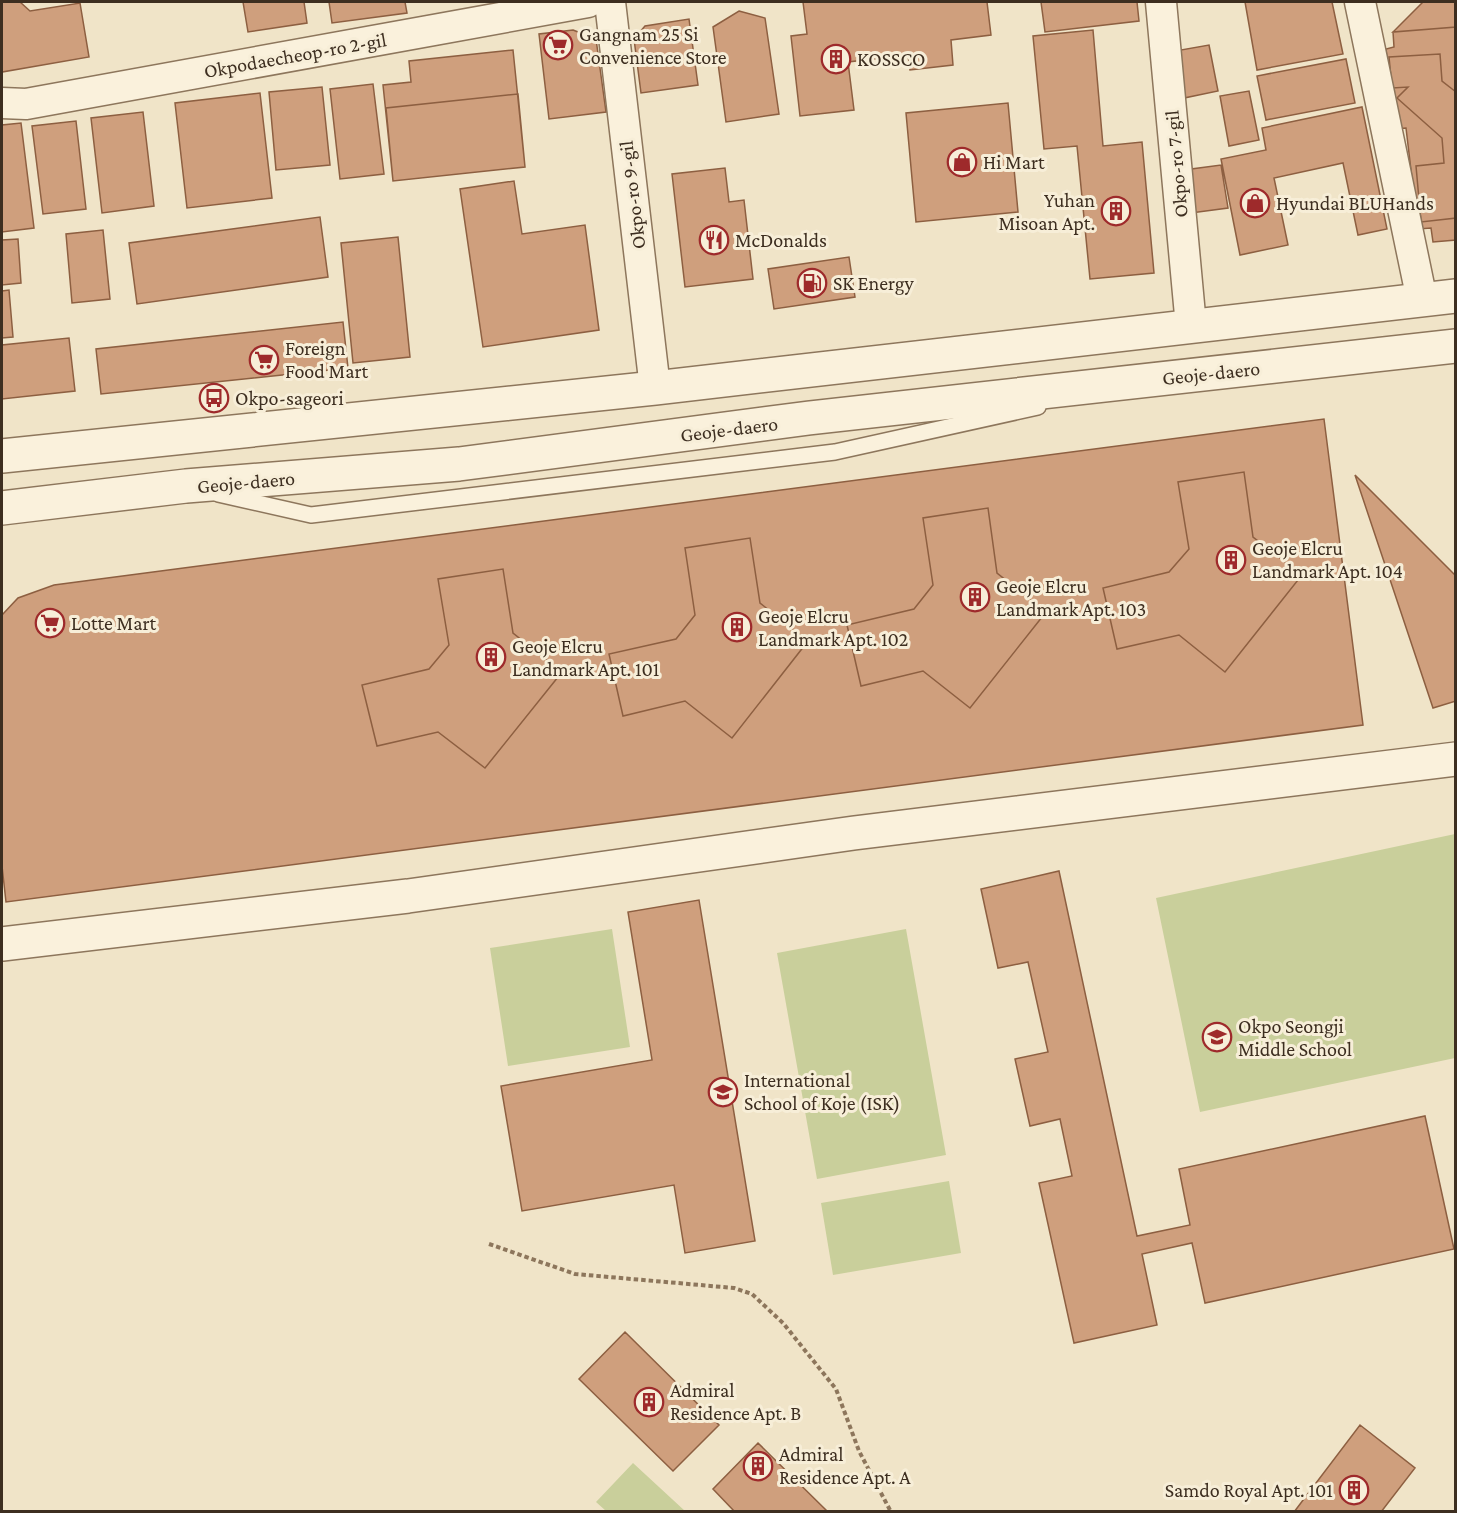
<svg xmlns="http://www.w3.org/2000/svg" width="1457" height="1513" viewBox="0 0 1457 1513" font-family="'Crimson Pro',serif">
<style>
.green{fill:#c9cf9b}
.building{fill:#cf9f7d;stroke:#8d5f41;stroke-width:1.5}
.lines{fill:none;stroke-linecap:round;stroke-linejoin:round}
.service-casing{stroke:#8d765c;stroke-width:18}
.minor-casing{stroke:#8d765c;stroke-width:33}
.tertiary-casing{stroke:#8d765c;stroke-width:36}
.path{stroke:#8d765c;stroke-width:4;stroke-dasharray:4.5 3;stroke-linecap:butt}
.service{stroke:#faf1dc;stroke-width:15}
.minor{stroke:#faf1dc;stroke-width:30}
.tertiary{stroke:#faf1dc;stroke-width:33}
.labels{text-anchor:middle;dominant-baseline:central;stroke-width:6;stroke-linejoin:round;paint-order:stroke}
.poi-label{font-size:20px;fill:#3d2e20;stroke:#f7eed8;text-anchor:start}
.street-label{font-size:20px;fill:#3d2e20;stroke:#f7eed8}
</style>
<rect width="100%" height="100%" fill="#f0e4c8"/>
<path class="green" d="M1455,834V1058L1200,1112L1156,898Z
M612,929L630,1047L508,1066L490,948Z
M906,929L946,1155L817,1179L777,953Z
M949,1181L961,1253L833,1275L821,1203Z
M633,1463L685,1511H606L596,1502Z"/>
<path class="building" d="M2,2H20L30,11L80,3L89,57L2,72Z
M243,2H304L307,23L248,32Z
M329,2H405L407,13L332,23Z
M803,2H987L991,35L951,40L953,65L910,70L908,55L848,62L854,110L800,116L791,36L807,34Z
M1041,2H1137L1139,21L1045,32Z
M1245,2H1332L1343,54L1257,70Z
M1423,2H1456V27L1393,32Z
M739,11L765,18L779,114L726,122L713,27Z
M689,19L698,85L641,93L634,39L645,26Z
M1456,27V240L1433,242L1431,228L1418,229L1406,128L1393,129L1386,49L1394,47L1393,32Z
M573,30L596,39L606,112L549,119L539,34Z
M1093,30L1103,146L1142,142L1154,273L1090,279L1077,146L1044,149L1033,36Z
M1209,45L1218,91L1184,98L1175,51Z
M513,50L525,167L393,181L383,85L411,82L409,61Z
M1440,54L1442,81L1456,92V218L1421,222L1416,166L1444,163L1442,138L1397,98L1408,87L1392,88L1389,57Z
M1346,59L1355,103L1266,120L1257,76Z
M373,84L384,174L340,179L330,89Z
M322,87L330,165L276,170L269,92Z
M1249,91L1259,140L1229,146L1220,96Z
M260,93L272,198L187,208L175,103Z
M518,94L525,167L393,181L386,108Z
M1008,103L1018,212L916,222L906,113Z
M1362,107L1387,229L1358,235L1343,163L1274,178L1288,245L1240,255L1221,159L1266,150L1262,128Z
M143,112L154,206L102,213L91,118Z
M76,121L86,209L43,214L32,126Z
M21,123L34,228L2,232V125Z
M1221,165L1228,208L1191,213L1184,170Z
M725,168L729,202L744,200L753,279L685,287L672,174Z
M514,181L522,234L585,225L599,330L483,347L460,189Z
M320,217L328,277L137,304L129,243Z
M103,230L110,299L72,303L66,234Z
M398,237L410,357L353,363L341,243Z
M18,239L21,283L2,285V240Z
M849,257L855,297L774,309L768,269Z
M9,290L13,337L2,338V291Z
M343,322L348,368L101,394L96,349Z
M69,338L75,391L2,399V345Z
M1324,419L1363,725L6,902L2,866V615L18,598L54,585Z
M1244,472L1253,537L1302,575L1225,672L1179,635L1117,649L1103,588L1169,572L1189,549L1178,482Z
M1355,475L1456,576V701L1433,708Z
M988,508L997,573L1046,612L970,708L923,671L861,686L847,625L914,609L933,585L923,518Z
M750,538L760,603L808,641L732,738L685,701L623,716L609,654L676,639L695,615L685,548Z
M503,569L513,633L562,672L485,768L438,732L377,746L362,685L429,669L449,645L438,579Z
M1059,871L1137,1236L1190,1225L1179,1169L1425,1116L1454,1249L1205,1303L1192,1243L1142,1254L1157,1325L1074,1343L1039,1183L1072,1176L1060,1119L1030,1126L1015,1059L1048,1052L1028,962L998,968L981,889Z
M699,900L755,1241L685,1253L674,1185L522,1211L501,1086L652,1060L628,912Z
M625,1332L719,1425L673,1471L579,1379Z
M1360,1425L1415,1468L1381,1512H1294Z
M758,1443L828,1512H735L713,1489Z"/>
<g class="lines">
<g class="service-casing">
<path id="service" d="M218,494L311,515L835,452L1038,407"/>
</g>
<g class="minor-casing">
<path id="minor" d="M610,2L655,388
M1161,2L1191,326
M1360,2L1422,300
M2,103L26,104L588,2"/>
</g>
<g class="tertiary-casing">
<path id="tertiary" d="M2,456L655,388L1456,296
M2,508L186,486L459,464L809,418L1456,346
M2,944L408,896L854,833L1456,759"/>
</g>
<path class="path" d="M489,1244L575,1274L734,1288L752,1294L783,1323L836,1389L859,1451L891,1512"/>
<use href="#service" class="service"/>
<use href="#minor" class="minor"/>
<use href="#tertiary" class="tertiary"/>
</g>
<defs>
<g id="supermarket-ring" transform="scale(1.5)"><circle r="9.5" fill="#f7eed8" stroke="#9e2a2b" stroke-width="1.5"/><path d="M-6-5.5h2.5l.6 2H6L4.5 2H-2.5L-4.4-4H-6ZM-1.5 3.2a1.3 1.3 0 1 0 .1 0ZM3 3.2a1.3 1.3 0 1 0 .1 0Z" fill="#9e2a2b"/></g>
<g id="building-ring" transform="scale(1.5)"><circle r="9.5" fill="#f7eed8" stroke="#9e2a2b" stroke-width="1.5"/><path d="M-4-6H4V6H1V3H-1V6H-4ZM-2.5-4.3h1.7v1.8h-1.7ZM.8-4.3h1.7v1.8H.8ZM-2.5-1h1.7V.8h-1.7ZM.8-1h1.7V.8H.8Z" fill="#9e2a2b"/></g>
<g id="shop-ring" transform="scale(1.5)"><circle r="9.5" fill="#f7eed8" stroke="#9e2a2b" stroke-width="1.5"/><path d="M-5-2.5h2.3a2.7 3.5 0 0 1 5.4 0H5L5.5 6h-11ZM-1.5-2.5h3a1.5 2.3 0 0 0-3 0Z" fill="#9e2a2b"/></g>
<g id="restaurant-ring" transform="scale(1.5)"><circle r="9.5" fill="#f7eed8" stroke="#9e2a2b" stroke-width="1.5"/><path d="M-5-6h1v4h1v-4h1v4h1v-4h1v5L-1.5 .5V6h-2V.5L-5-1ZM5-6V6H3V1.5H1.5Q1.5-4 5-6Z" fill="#9e2a2b"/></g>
<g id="fuel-ring" transform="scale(1.5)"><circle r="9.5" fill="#f7eed8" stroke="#9e2a2b" stroke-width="1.5"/><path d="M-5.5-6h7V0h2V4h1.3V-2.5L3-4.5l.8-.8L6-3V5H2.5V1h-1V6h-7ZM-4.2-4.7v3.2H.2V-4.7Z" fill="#9e2a2b"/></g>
<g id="bus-ring" transform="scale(1.5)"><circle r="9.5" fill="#f7eed8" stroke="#9e2a2b" stroke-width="1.5"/><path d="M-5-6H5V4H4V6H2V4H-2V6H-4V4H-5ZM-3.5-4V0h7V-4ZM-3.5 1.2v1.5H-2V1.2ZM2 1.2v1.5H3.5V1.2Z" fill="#9e2a2b"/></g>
<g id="school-ring" transform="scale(1.5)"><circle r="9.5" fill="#f7eed8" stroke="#9e2a2b" stroke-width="1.5"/><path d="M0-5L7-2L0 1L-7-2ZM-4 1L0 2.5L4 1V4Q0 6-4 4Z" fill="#9e2a2b"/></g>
</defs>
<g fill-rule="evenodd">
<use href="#supermarket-ring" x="558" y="45"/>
<use href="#building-ring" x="836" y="59"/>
<use href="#shop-ring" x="962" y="162"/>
<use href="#shop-ring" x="1255" y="203"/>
<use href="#building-ring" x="1116" y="211"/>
<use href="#restaurant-ring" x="714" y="240"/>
<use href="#fuel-ring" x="812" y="283"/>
<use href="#supermarket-ring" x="264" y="360"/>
<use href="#bus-ring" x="214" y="398"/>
<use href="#building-ring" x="1231" y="560"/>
<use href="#building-ring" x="975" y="597"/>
<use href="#supermarket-ring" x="50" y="623"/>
<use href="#building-ring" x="737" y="627"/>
<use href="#building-ring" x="491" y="657"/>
<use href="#school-ring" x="1217" y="1037"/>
<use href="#school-ring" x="723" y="1092"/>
<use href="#building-ring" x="649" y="1402"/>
<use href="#building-ring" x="758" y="1466"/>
<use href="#building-ring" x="1354" y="1490"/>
</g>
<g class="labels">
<g class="poi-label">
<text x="579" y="34">Gangnam 25 Si<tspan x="579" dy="23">Convenience Store</tspan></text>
<text x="857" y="59">KOSSCO</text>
<text x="983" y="162">Hi Mart</text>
<text x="1095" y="200" text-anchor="end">Yuhan<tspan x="1095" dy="23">Misoan Apt.</tspan></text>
<text x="1276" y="203">Hyundai BLUHands</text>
<text x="735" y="240">McDonalds</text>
<text x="833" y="283">SK Energy</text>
<text x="285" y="348">Foreign<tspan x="285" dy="23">Food Mart</tspan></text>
<text x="235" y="398">Okpo-sageori</text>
<text x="1252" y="548">Geoje Elcru<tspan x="1252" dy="23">Landmark Apt. 104</tspan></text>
<text x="996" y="586">Geoje Elcru<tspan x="996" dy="23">Landmark Apt. 103</tspan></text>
<text x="758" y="616">Geoje Elcru<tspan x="758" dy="23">Landmark Apt. 102</tspan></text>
<text x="71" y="623">Lotte Mart</text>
<text x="512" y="646">Geoje Elcru<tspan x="512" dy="23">Landmark Apt. 101</tspan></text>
<text x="1238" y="1026">Okpo Seongji<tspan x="1238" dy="23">Middle School</tspan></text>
<text x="744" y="1080">International<tspan x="744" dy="23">School of Koje (ISK)</tspan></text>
<text x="670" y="1390">Admiral<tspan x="670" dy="23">Residence Apt. B</tspan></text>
<text x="779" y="1454">Admiral<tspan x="779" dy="23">Residence Apt. A</tspan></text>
<text x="1333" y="1490" text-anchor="end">Samdo Royal Apt. 101</text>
</g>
<g class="street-label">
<text transform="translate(295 55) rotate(-10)">Okpodaecheop-ro 2-gil</text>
<text transform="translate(1176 164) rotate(-95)">Okpo-ro 7-gil</text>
<text transform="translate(632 195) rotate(-97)">Okpo-ro 9-gil</text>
<text transform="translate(1211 373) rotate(-6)">Geoje-daero</text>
<text transform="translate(729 429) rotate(-7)">Geoje-daero</text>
<text transform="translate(246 482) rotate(-5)">Geoje-daero</text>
</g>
</g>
<rect width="1457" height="1513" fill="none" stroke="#3d2e20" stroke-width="6"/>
</svg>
